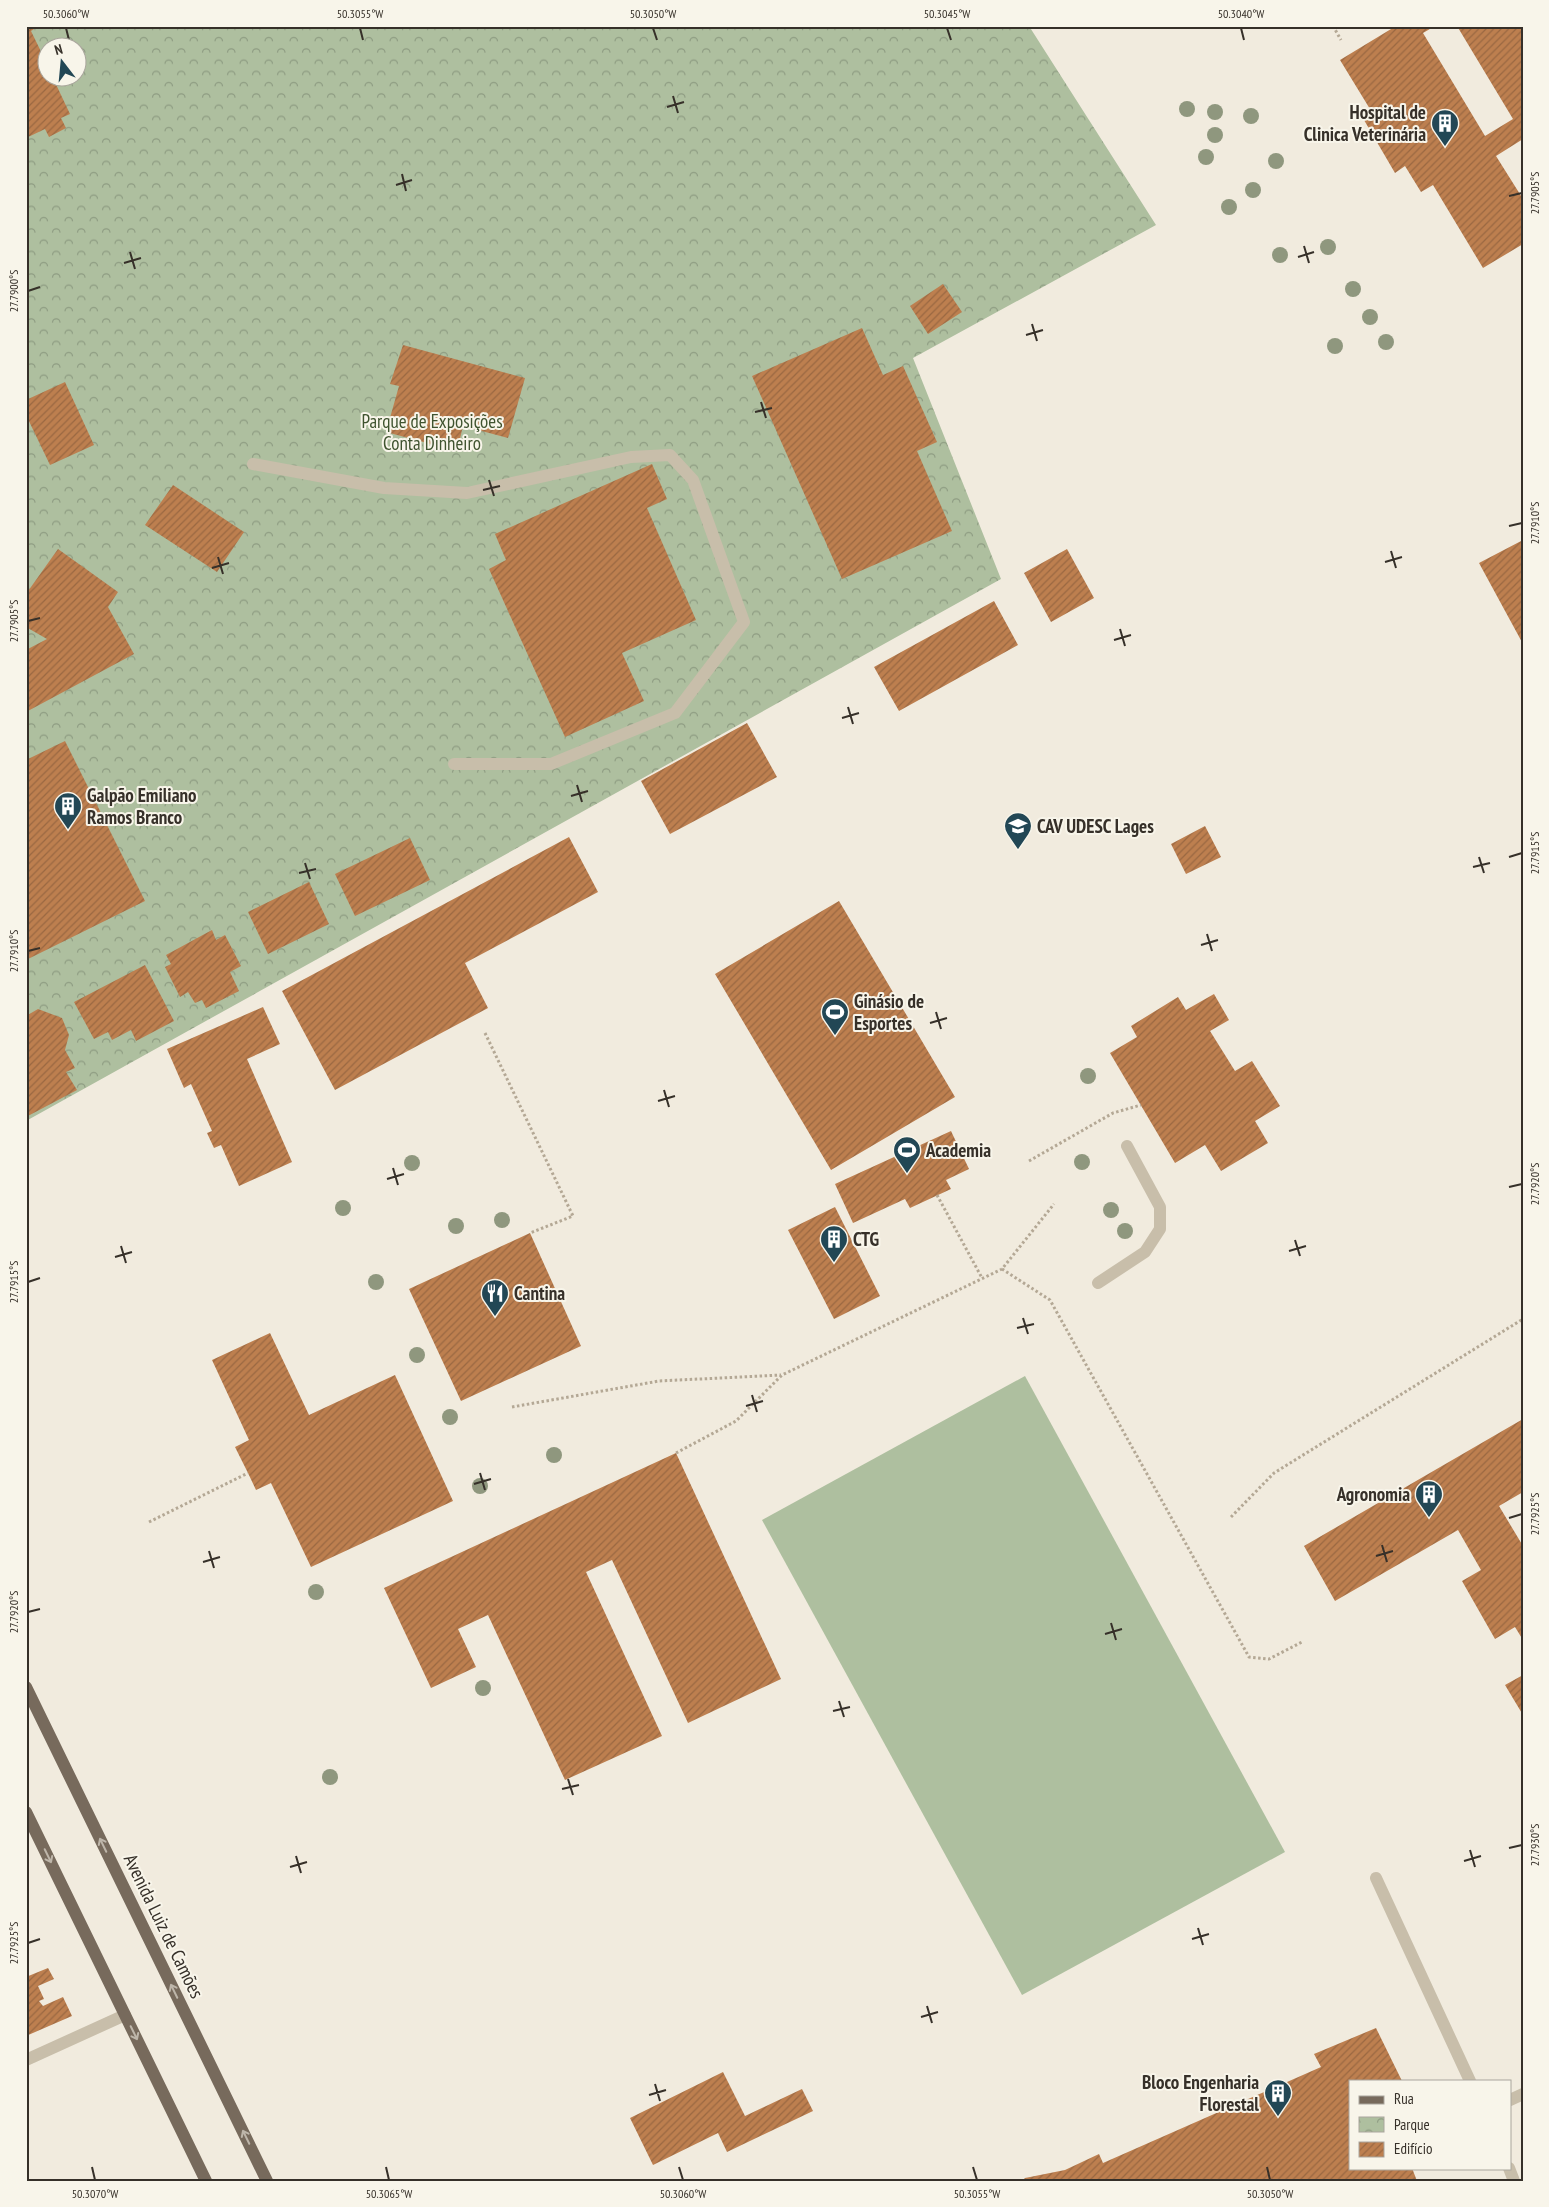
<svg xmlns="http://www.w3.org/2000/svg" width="1549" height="2207" viewBox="0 0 1549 2207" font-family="'PT Sans Narrow',sans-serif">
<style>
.park{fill:url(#park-crowns);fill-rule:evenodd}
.pitch{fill:#aebf9f}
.building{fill:url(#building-hatch)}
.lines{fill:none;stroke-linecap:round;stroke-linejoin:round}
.path{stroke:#b4a895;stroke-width:3;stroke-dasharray:2.5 2.5;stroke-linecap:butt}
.minor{stroke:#c8beaa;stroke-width:12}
.major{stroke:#776a5c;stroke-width:12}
.tree{fill:#8f977e}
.oneway{stroke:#beb6aa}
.ticks{fill:none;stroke:#363029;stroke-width:2}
.labels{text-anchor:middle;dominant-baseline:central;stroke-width:4;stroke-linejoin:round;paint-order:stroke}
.poi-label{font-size:19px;font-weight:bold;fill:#363029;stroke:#f8f5ea;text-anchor:start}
.park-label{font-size:19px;fill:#3f532f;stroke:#f8f5ea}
.street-label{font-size:19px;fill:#363029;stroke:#f8f5ea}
.neatline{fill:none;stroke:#363029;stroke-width:2}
.ticks-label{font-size:12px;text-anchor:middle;fill:#363029}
</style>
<defs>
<pattern id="park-crowns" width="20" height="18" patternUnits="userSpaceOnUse" patternTransform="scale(1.25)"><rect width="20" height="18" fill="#aebf9f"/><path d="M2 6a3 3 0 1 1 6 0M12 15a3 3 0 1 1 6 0" fill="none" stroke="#8e9c82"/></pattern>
<pattern id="building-hatch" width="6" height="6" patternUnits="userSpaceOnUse" patternTransform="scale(1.25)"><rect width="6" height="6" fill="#bd7f4f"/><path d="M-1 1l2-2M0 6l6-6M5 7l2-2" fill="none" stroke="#9a6842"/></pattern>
</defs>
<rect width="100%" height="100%" fill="#f1ebde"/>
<path class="park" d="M26,26H1029L1156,225L913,358L1001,579L26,1121ZM48,48H78V78H48Z"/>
<path class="pitch" d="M1025,1376L1285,1852L1022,1995L762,1520Z"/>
<path class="building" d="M26,26H33L34,29L31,31L48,66V78H53L70,114L61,118L66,128L49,137L45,129L26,138Z
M1396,26H1435L1423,33L1485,136L1513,119L1457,26H1523V139L1496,156L1523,199V244L1483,268L1433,185L1421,192L1405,166L1395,173L1364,120L1373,114L1340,60Z
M943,284L962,312L928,334L910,306Z
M862,328L883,375L903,366L937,442L917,451L952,531L842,579L752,376Z
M403,345L525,378L508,438L463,426L457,451L386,432L399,386L390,384Z
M65,382L94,445L50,465L26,415V400Z
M652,464L667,499L647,508L696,620L622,653L644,701L565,737L489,569L506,560L495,534Z
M173,485L244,532L217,572L145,525Z
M1523,540V644L1479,563Z
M58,549L118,592L108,607L134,654L26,712V650L47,639L26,627V594Z
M1067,549L1094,598L1051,622L1024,573Z
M994,601L1018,645L899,711L874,667Z
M747,723L777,777L670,834L641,781Z
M65,741L145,901L26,960V760Z
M1205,826L1221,857L1186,874L1171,844Z
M569,837L598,892L465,963L488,1008L335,1090L282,991Z
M410,838L430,880L355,916L335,874Z
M309,882L329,924L268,954L248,912Z
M839,901L955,1097L831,1170L715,974Z
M212,930L216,940L225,935L241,966L230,972L239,991L206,1008L202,1000L195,1003L188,992L180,997L165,967L171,964L166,955Z
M145,965L174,1021L136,1041L131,1030L112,1040L108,1032L94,1039L74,1002Z
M1214,994L1229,1020L1210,1031L1235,1071L1252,1061L1280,1106L1255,1121L1268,1143L1221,1171L1205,1145L1175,1163L1110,1053L1137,1037L1131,1026L1178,997L1186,1010Z
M263,1007L280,1044L247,1059L292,1162L239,1186L221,1145L214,1148L207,1133L212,1131L191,1084L184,1088L167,1049Z
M38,1009L62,1018L69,1035L65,1050L75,1068L66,1072L77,1090L26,1117V1016Z
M951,1131L969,1169L946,1180L951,1189L910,1208L905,1199L853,1223L835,1184Z
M835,1207L880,1296L834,1319L788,1230Z
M530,1233L581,1346L461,1401L409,1289Z
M270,1333L309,1415L395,1375L453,1501L311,1567L271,1483L256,1490L248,1473L235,1447L249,1440L212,1360Z
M1523,1419V1492L1499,1506L1523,1546V1640L1515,1627L1495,1639L1462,1581L1481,1570L1458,1530L1335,1601L1304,1546Z
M676,1453L781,1679L688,1723L612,1560L586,1572L662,1736L565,1780L488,1615L458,1629L476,1667L431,1688L384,1588Z
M1523,1675V1715L1505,1685Z
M48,1968L54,1979L38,1986L44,1999L39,2001L43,2006L63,1997L72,2016L26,2036V1977Z
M1376,2028L1402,2081H1350V2168H1412L1417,2181H1022L1025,2178L1065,2170L1099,2154L1103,2163L1321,2067L1314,2054Z
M723,2072L745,2116L802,2089L813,2111L727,2152L718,2133L653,2165L630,2118Z"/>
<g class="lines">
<path class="path" d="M1333,26L1341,40
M485,1033L573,1216L530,1233
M1029,1161L1113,1113L1141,1105
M937,1195L982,1278
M1002,1269L1050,1300L1249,1657L1269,1659L1302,1642
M512,1407L659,1381L781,1375
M676,1453L736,1421L782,1375L1002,1269L1054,1204
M1231,1517L1274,1473L1523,1319
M149,1522L248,1473"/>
<path class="minor" d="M253,464L384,488L467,493L631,457L670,455L693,480L744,622L675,713L551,764H454
M1098,1283L1145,1252L1160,1229V1207L1127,1146
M1376,1878L1470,2081
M26,2060L125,2015
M1510,2100L1523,2094
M1509,2168L1514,2181"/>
<path class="major" d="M26,1687L267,2181
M26,1812L206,2181"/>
</g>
<g class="tree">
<circle cx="1187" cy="109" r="8"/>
<circle cx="1215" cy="112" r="8"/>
<circle cx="1251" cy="116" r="8"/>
<circle cx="1215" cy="135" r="8"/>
<circle cx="1206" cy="157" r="8"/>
<circle cx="1276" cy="161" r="8"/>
<circle cx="1253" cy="190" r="8"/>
<circle cx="1229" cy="207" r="8"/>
<circle cx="1328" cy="247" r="8"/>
<circle cx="1280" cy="255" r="8"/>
<circle cx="1353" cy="289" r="8"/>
<circle cx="1370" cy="317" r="8"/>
<circle cx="1386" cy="342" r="8"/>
<circle cx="1335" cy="346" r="8"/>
<circle cx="1088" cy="1076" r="8"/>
<circle cx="1082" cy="1162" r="8"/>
<circle cx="412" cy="1163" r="8"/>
<circle cx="343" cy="1208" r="8"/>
<circle cx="1111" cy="1210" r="8"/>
<circle cx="502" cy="1220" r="8"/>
<circle cx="456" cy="1226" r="8"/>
<circle cx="1125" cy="1231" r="8"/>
<circle cx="376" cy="1282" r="8"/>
<circle cx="417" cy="1355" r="8"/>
<circle cx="450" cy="1417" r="8"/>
<circle cx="554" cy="1455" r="8"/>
<circle cx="480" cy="1486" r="8"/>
<circle cx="316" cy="1592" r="8"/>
<circle cx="483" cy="1688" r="8"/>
<circle cx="330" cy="1777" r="8"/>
</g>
<defs><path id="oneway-shaft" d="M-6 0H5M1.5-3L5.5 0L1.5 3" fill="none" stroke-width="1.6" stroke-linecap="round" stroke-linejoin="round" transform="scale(1.25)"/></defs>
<g class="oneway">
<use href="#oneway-shaft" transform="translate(103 1845) rotate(-116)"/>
<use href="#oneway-shaft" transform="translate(48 1856) rotate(64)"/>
<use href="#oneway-shaft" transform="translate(174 1991) rotate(-116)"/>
<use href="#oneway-shaft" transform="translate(134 2033) rotate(64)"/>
<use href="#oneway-shaft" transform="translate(246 2137) rotate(-116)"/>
</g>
<path class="ticks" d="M66,28L69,40M360,28L363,40M653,28L657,40M947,28L951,40M1241,28L1244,40M673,96L678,113M667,107L684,102M402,174L406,191M396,185L412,180M1509,196L1522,193M1304,246L1309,263M130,252L135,269M1298,257L1314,252M124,263L141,258M28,291L40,287M1032,324L1037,341M1026,335L1043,330M761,402L766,418M755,412L772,408M489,480L494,496M483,490L500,486M1509,526L1522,523M1391,551L1396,568M218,557L223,574M1385,562L1402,557M212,568L229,563M28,621L40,618M1120,629L1125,646M1114,640L1131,635M848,707L853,724M842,718L859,713M577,785L582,802M571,796L588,791M1479,857L1484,873M1509,857L1522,853M305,863L310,879M1473,867L1490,863M299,873L316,869M1207,934L1212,951M1201,945L1218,940M28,951L40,948M936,1012L941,1029M930,1023L947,1018M664,1090L669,1107M658,1101L675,1096M393,1168L398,1185M387,1179L404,1174M1509,1187L1522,1184M1295,1240L1300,1256M121,1246L126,1263M1289,1251L1306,1246M115,1257L132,1252M28,1282L40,1278M1023,1318L1028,1334M1017,1328L1034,1324M752,1395L757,1412M746,1406L763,1401M480,1473L485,1490M474,1484L491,1479M1509,1518L1522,1514M1382,1545L1387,1562M209,1551L214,1568M1376,1556L1393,1551M203,1562L220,1557M28,1612L40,1609M1111,1623L1116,1640M1105,1634L1122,1629M839,1701L844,1717M833,1711L850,1707M568,1779L573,1795M562,1789L579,1785M1509,1848L1522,1845M1470,1850L1475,1867M296,1856L301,1873M1464,1861L1481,1856M290,1867L307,1862M1198,1928L1203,1945M1192,1939L1209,1934M28,1943L40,1939M927,2006L932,2023M921,2017L938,2012M655,2084L660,2101M649,2095L666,2090M92,2167L95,2180M386,2167L389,2180M679,2167L683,2180M973,2167L977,2180M1267,2167L1270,2180"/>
<defs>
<g id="building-pin" transform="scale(1.4375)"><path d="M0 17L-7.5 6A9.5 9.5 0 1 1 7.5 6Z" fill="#224755" stroke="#f8f5ea"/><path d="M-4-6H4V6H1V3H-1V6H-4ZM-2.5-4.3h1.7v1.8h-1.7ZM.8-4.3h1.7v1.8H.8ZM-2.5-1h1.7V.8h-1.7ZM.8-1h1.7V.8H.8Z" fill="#fff"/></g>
<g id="university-pin" transform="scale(1.4375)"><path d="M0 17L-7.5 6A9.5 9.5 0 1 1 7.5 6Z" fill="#224755" stroke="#f8f5ea"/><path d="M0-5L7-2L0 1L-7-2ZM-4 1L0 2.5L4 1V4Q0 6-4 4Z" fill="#fff"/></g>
<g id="stadium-pin" transform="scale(1.4375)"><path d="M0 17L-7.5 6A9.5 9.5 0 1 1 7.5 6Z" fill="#224755" stroke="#f8f5ea"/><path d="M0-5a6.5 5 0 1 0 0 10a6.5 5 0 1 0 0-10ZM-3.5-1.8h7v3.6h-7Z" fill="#fff"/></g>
<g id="restaurant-pin" transform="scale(1.4375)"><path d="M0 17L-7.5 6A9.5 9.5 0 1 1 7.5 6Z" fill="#224755" stroke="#f8f5ea"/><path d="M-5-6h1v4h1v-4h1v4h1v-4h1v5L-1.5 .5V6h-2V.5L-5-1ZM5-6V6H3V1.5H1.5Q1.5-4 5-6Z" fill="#fff"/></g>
</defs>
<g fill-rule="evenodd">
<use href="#building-pin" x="1445" y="123"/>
<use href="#building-pin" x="68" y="806"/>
<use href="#university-pin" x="1018" y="826"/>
<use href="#stadium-pin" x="835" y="1012"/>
<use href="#stadium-pin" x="907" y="1150"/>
<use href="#building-pin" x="834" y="1239"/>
<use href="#restaurant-pin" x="495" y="1293"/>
<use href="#building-pin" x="1429" y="1494"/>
<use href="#building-pin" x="1278" y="2093"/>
</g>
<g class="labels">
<g class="poi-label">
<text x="1426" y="112" text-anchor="end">Hospital de<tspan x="1426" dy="22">Clinica Veterinária</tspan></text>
<text x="87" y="795">Galpão Emiliano<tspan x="87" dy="22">Ramos Branco</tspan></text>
<text x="1037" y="826">CAV UDESC Lages</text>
<text x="854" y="1001">Ginásio de<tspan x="854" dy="22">Esportes</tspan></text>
<text x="926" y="1150">Academia</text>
<text x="853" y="1239">CTG</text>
<text x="514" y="1293">Cantina</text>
<text x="1410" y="1494" text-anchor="end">Agronomia</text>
<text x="1259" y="2082" text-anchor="end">Bloco Engenharia<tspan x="1259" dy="22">Florestal</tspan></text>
</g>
<g class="park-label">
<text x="432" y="421">Parque de Exposições<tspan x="432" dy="22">Conta Dinheiro</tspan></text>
</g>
<g class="street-label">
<text transform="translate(164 1926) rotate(64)">Avenida Luiz de Camões</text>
</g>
</g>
<rect width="1549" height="2207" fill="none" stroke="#f8f5ea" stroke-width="55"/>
<rect x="1349" y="2080" width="162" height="90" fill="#f8f5ea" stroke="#aaa69d"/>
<rect x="1359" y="2096" width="25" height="8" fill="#776a5c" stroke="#aaa69d"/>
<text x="1394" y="2104" font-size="15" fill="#363029">Rua</text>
<rect x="1359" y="2117" width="25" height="15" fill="url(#park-crowns)" stroke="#aaa69d"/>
<text x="1394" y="2130" font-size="15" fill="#363029">Parque</text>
<rect x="1359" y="2142" width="25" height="15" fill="url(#building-hatch)" stroke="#aaa69d"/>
<text x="1394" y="2154" font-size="15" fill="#363029">Edifício</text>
<g transform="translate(62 62) rotate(344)"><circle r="24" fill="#f8f5ea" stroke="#aaa69d"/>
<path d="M0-4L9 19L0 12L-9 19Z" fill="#224755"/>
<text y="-8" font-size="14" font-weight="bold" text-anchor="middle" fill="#363029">N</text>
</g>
<rect x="28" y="28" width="1494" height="2152" class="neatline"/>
<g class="ticks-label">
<text x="66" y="18">50.3060°W</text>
<text x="360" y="18">50.3055°W</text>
<text x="653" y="18">50.3050°W</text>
<text x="947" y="18">50.3045°W</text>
<text x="1241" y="18">50.3040°W</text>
<text transform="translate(1535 193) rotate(-90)" y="4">27.7905°S</text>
<text transform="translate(14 291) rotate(-90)" y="4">27.7900°S</text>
<text transform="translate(1535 523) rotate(-90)" y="4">27.7910°S</text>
<text transform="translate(14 621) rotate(-90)" y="4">27.7905°S</text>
<text transform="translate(1535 853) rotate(-90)" y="4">27.7915°S</text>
<text transform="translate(14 951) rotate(-90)" y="4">27.7910°S</text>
<text transform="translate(1535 1184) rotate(-90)" y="4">27.7920°S</text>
<text transform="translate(14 1282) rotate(-90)" y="4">27.7915°S</text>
<text transform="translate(1535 1514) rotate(-90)" y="4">27.7925°S</text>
<text transform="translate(14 1612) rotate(-90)" y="4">27.7920°S</text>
<text transform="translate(1535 1845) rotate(-90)" y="4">27.7930°S</text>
<text transform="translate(14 1943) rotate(-90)" y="4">27.7925°S</text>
<text x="95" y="2198">50.3070°W</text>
<text x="389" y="2198">50.3065°W</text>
<text x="683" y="2198">50.3060°W</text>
<text x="977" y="2198">50.3055°W</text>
<text x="1270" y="2198">50.3050°W</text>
</g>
</svg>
